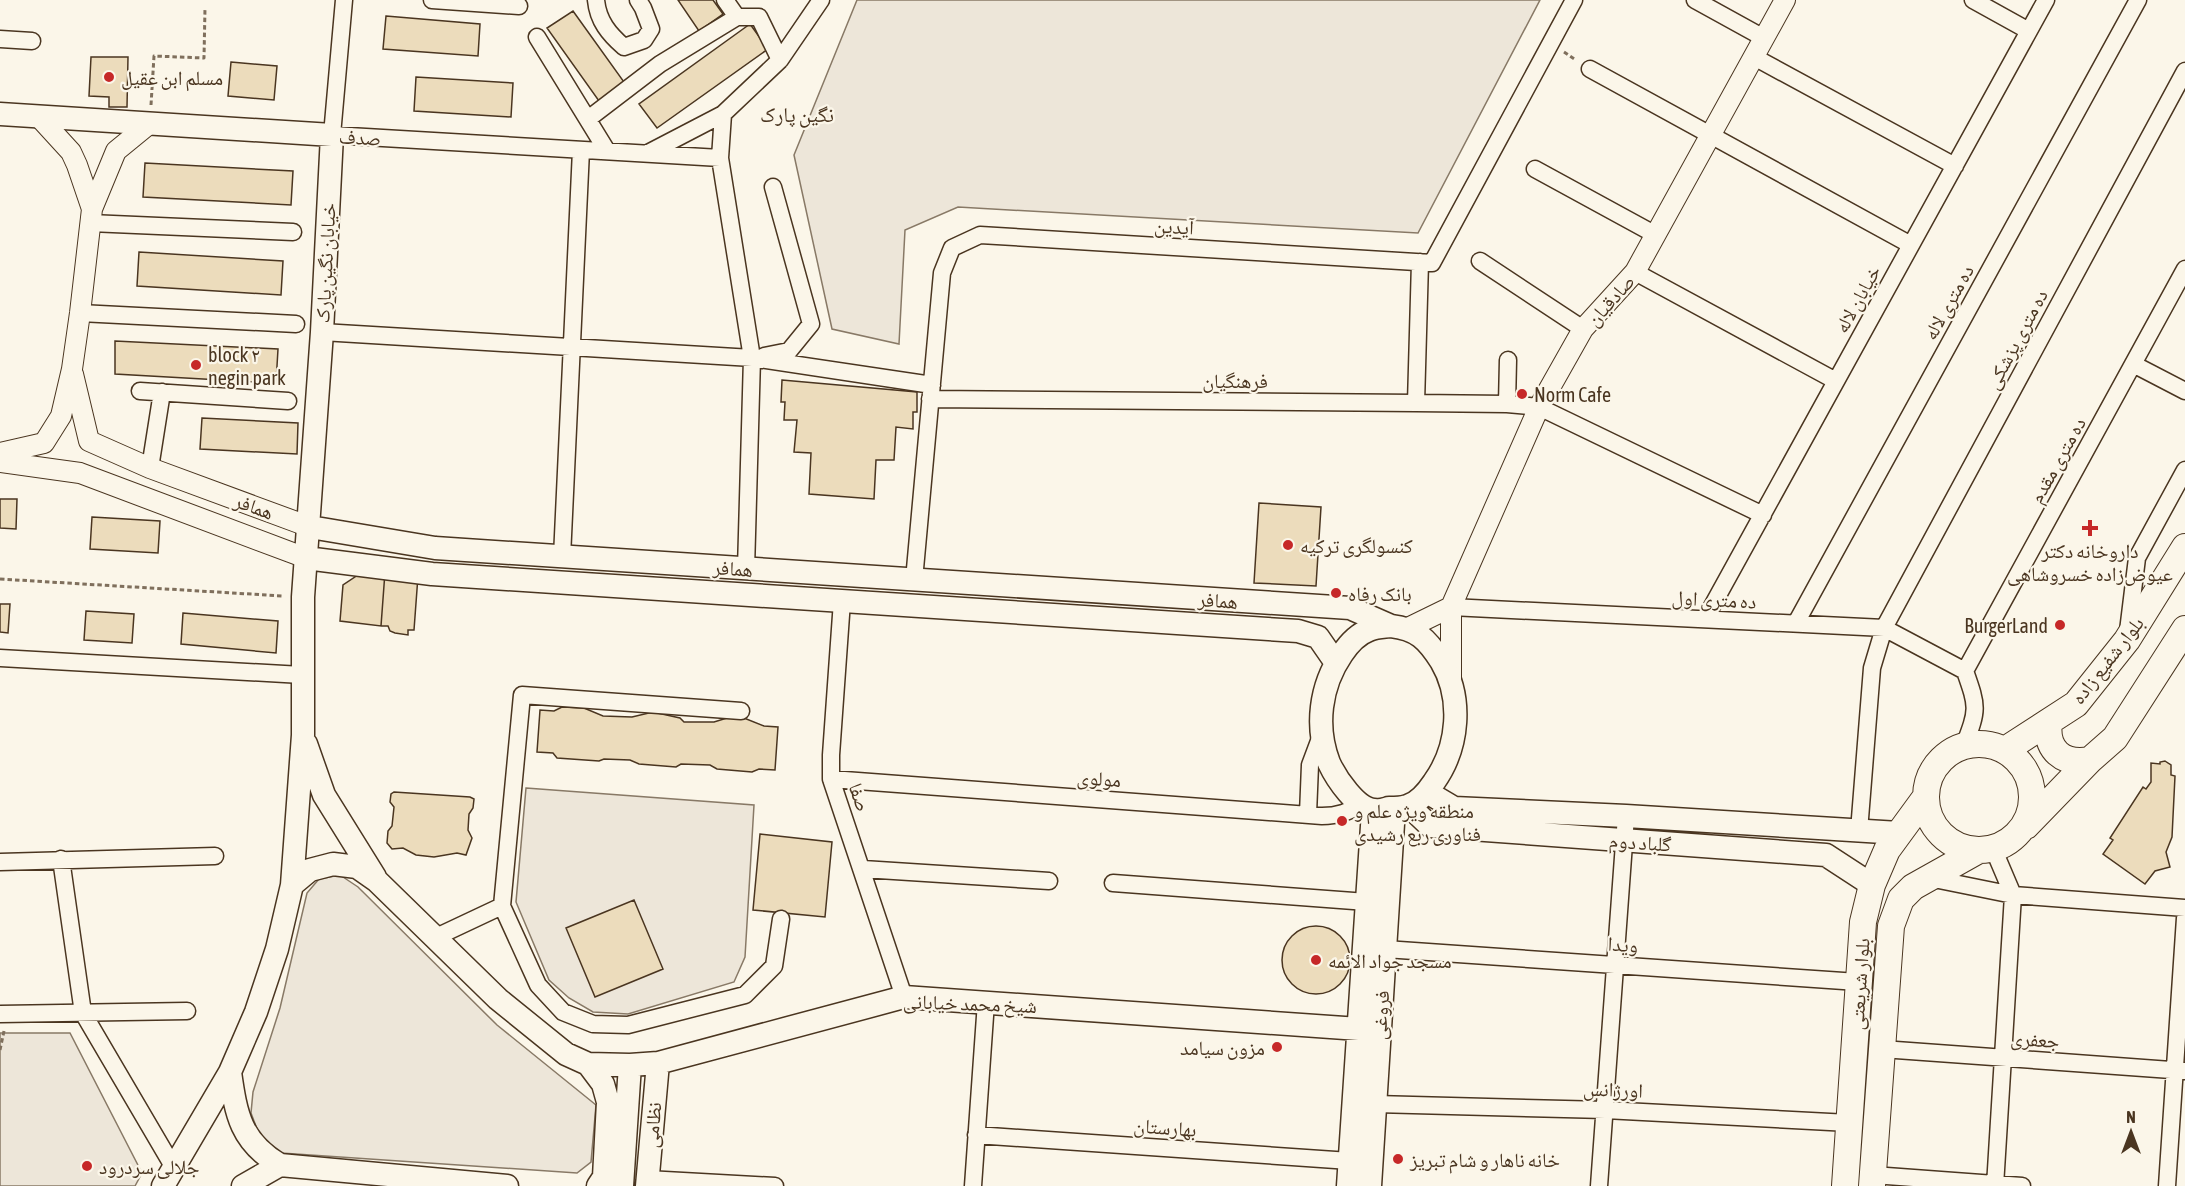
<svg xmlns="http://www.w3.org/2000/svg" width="2185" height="1186" viewBox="0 0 2185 1186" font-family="'Asap Condensed','Noto Naskh Arabic',sans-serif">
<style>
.green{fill:#ede6d9;stroke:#887966;stroke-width:1.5}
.building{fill:#ecdcbc;stroke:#4a3520;stroke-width:1.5}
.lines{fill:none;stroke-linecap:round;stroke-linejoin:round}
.minor-casing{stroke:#4a3520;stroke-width:19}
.tertiary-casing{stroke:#4a3520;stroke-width:22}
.secondary-casing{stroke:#4a3520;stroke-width:25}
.primary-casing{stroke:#4a3520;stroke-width:28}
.path{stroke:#7f6f5c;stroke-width:3;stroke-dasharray:4.5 3;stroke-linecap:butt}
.minor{stroke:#fbf6e9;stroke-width:16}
.tertiary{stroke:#fbf6e9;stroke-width:20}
.secondary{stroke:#fbf6e9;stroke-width:22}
.primary{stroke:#fbf6e9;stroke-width:26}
.poi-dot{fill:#c62828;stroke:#fbf6e9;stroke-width:2}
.labels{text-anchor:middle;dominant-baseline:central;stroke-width:4.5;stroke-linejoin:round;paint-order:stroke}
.poi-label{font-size:20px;fill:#4a3520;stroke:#fbf6e9;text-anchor:start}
.street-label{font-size:20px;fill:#4a3520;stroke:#fbf6e9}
.neighbourhood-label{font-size:21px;fill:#4a3520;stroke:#fbf6e9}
</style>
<rect width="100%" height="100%" fill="#fbf6e9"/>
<path class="green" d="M857,0H1540L1418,233L958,207L905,230L899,344L832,329L794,155Z
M526,788L754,805L745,957L734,982L628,1014L593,1012L569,998L549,980L516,902Z
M340,875L358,887L497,1025L596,1105L591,1162L577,1173L281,1153L260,1137L251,1113L253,1092L280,1008L307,893L319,879Z
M0,1033H70L142,1173L135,1186H0Z"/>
<path class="building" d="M678,0H713L723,14L699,31Z
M573,11L624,82L599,101L547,28Z
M386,16L480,24L478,56L383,49Z
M750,24L768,49L657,128L639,104Z
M91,57H128L127,107H109V97L89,96Z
M231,62L277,66L274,100L228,96Z
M416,77L513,83L511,117L414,111Z
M145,163L293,171L291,205L143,197Z
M139,252L283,261L281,295L137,286Z
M115,341L278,349L276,383L115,374Z
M782,380L917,392V412H913V429L896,427L894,460H876L874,499L809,494L811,453L794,452L797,420H784L785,402H781Z
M202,418L298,423L297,454L200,449Z
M0,499H17L16,529L0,528Z
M1259,503L1321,507L1316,586L1254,583Z
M92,517L160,521L158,553L90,549Z
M364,571L385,572L381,626L340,621L343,585Z
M385,572L418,576L414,630H408V635L395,633L390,631L388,626H381Z
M0,604H10L8,633L0,632Z
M86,611L134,614L132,643L84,640Z
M183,613L278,621L276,653L181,644Z
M562,707L584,708L603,716L632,717L653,712L680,718L684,722H714L727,718H744L764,726L778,727L775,770L759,769L752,772L717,769L710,765L681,764L676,767L639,764L630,760L604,759L599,761L557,758L553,753L537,752L540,710L554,711Z
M2165,761L2171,765V775L2175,776L2172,837L2166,852L2170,867L2155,871L2145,884L2103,854L2113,840L2110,838L2143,787L2146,789L2151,782V763L2160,764V762Z
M394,792L470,797L474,799L473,808L469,814L468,830L472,838L466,855L457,853L434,857L416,855L403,848L392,849L387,843L388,831L392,826L394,807L390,802L391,794Z
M760,834L832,842L825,917L753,910Z
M634,900L663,969L595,997L566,928Z
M1282 960a34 34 0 1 1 68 0a34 34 0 1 1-68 0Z"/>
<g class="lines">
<g class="minor-casing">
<path id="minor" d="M344,0L332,135L720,158
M432,0L519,6
M596,0C598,21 609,34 624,47L644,40L651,29L643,8L638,0
M725,0L737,17H759L780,60
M1695,0L1764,38
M1973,0L2029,31
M537,37L607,151
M0,39L32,41
M1754,57L1955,166
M1590,69L1911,245
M723,114L720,158L752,358L746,569
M588,119L660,64L737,17
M648,153L723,114L780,60L821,0
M1535,169L1656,235
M90,223L293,232
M1480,261L1583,329
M1635,272L1836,381
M80,313L296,324
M322,332L752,358L932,385
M764,356L789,351L811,324L773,187
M2133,364L2185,391
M140,391L288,401
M930,399L1416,403L1507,404L1539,407L1763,515
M1416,403L1420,262
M1507,404L1508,360
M150,468L162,392
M562,557L581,150
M914,580L942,273L952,248L980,235L1432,263L1574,0
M842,601L831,755V779L904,997
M1451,607L1884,628L1965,671
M1705,619L2046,0
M1796,623L2138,0
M2128,631L2137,558L2185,470
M0,658L302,675
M1965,671L2185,269
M1964,746C1978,709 1978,708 1965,671
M831,779L1322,816C1338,816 1348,812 1362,804
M1308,814L1310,765L1322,733
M1859,831L1872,668L1884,628L2185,71
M1993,848L2013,895L1995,1186
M61,859L83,1013L174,1168
M0,862L215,856
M863,869L1049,881
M1929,878L2013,895L2185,908
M1113,883L1367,902
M502,906L522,695L741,711
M434,938L502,906L538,985L563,1012L593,1024L628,1025L745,995L774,966L781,919
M1385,949L1858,982
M0,1014L187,1011
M1882,1049L2185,1071
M1375,1104L1605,1110L1849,1123
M976,1135L1350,1161
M1873,1175L2022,1186
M647,1179L775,1186
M973,1186L986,1002
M1599,1186L1626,816
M2167,1186L2185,918"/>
</g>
<g class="tertiary-casing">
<path id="tertiary" d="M39,117L71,152L77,165L92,209
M73,374L89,441L150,468L310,527
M0,453L44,443L61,416L72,369L80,313L92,209L116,151L149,124
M0,462L80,473L306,558
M1408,628L1451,607
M1451,682V607L1539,407L1583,329L1635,272L1785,0"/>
</g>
<g class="secondary-casing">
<path id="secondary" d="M0,114L332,135L322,332L303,597V735L292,885L277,949L256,1012L230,1072L163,1186
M310,527L435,548L1350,608L1391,626
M306,558L432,574L1298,631L1318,637L1336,663
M1391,626C1417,629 1427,639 1441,661C1463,698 1459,747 1434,782C1428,791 1418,803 1407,806C1402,808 1395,808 1389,808C1385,809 1380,811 1375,810C1357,810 1336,778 1329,763C1315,727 1320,686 1342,654C1348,645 1358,634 1369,630C1376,627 1384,627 1391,626Z
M306,744L324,795L375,877
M1427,792L1454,808L1626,816L1899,833
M1409,806L1430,826L1826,855L1872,885
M292,885L310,870L333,864L357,867L377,881L498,999L566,1054L588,1064L603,1084L608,1102L604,1177L598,1186
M588,1064L630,1065L658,1063L904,997L1359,1029
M230,1072C236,1115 241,1142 280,1165L507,1186
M243,1186L280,1165
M622,1186L630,1065
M647,1186L658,1063
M1348,1186L1373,811
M1370,1186L1394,808"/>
</g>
<g class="primary-casing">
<path id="primary" d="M2049,722C2045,750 2063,765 2090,760
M1926 797a53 53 0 1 1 106 0a53 53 0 1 1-106 0Z
M2005,750L2076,704L2127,640L2185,547
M2026,826L2090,760L2115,738L2185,629
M1845,1186L1863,922L1872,885L1887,850L1925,798
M1872,1186L1891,926L1901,899L1913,887L1979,850"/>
</g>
<path class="path" d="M1564,52L1576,60
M151,105L154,56L204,58L205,8
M0,579L283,596
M0,1050L4,1031"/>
<use href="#minor" class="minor"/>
<use href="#tertiary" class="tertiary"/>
<use href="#secondary" class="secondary"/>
<use href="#primary" class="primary"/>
</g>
<g class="poi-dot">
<circle cx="109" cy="77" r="6"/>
<circle cx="196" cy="365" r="6"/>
<circle cx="1522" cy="394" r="6"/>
<path d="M2087 519h6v6h6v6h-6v6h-6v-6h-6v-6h6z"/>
<circle cx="1288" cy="545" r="6"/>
<circle cx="1336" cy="593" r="6"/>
<circle cx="2060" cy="625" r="6"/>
<circle cx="1342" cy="821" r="6"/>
<circle cx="1316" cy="960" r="6"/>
<circle cx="1277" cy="1047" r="6"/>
<circle cx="1398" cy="1159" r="6"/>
<circle cx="87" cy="1166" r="6"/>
</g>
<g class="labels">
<g class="poi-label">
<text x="121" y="77">مسلم ابن عقیل</text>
<text x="208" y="354">block ۲<tspan x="208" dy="23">negin park</tspan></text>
<text x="1534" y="394">Norm Cafe</text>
<text x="1300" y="545">کنسولگری ترکیه</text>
<text x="2090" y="550" text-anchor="middle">داروخانه دکتر<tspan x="2090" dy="23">عیوض‌‌زاده خسروشاهی</tspan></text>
<text x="1348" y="593">بانک رفاه</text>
<text x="2048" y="625" text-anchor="end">BurgerLand</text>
<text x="1354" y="810">منطقه ویژه علم و<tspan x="1354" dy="23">فناوری ربع رشیدی</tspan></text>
<text x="1328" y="960">مسجد جواد الائمه</text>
<text x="1265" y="1047" text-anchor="end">مزون سیامد</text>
<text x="1410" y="1159">خانه ناهار و شام تبریز</text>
<text x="99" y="1166">جلالی سردرود</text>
</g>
<g class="street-label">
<text transform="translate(360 137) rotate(3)">صدف</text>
<text transform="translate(1174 226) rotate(3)">آیدین</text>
<text transform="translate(325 263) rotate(-87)">خیابان نگین پارک</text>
<text transform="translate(1857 299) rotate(-61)">خیابان لاله</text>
<text transform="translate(1610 300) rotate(-48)">صادقیان</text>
<text transform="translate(1948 302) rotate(-61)">ده متری لاله</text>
<text transform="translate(2016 339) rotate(-62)">ده متری پزشکی</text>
<text x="1235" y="380">فرهنگیان</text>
<text transform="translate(2057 460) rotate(-61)">ده متری مقدم</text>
<text transform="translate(254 506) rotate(20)">همافر</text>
<text transform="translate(733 568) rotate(4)">همافر</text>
<text transform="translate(1714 599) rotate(3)">ده متری اول</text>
<text transform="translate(1218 600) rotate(4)">همافر</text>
<text transform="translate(2107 660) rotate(-52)">بلوار شفیع زاده</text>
<text transform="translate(1099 778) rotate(4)">مولوی</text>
<text transform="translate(860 797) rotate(71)">صفا</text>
<text transform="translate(1640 842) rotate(4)">گلباد دوم</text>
<text transform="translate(1623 944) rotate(4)">ویدا</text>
<text transform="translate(1859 984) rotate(-86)">بلوار شریعتى</text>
<text transform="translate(970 1003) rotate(2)">شیخ محمد خیابانی</text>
<text transform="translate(1380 1015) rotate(-86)">فروغى</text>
<text transform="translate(2035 1039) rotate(4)">جعفری</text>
<text transform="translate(1613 1089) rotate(2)">اورژانس</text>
<text transform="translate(652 1125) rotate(-85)">نظامی</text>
<text transform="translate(1165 1127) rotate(4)">بهارستان</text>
</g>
<g class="neighbourhood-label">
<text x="797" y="114">نگین پارک</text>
</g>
</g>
<g transform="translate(2131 1132)" stroke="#fbf6e9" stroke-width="4.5" paint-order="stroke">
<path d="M0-4.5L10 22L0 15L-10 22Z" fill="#4a3520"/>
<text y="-9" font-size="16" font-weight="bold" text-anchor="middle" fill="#4a3520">N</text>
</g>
</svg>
